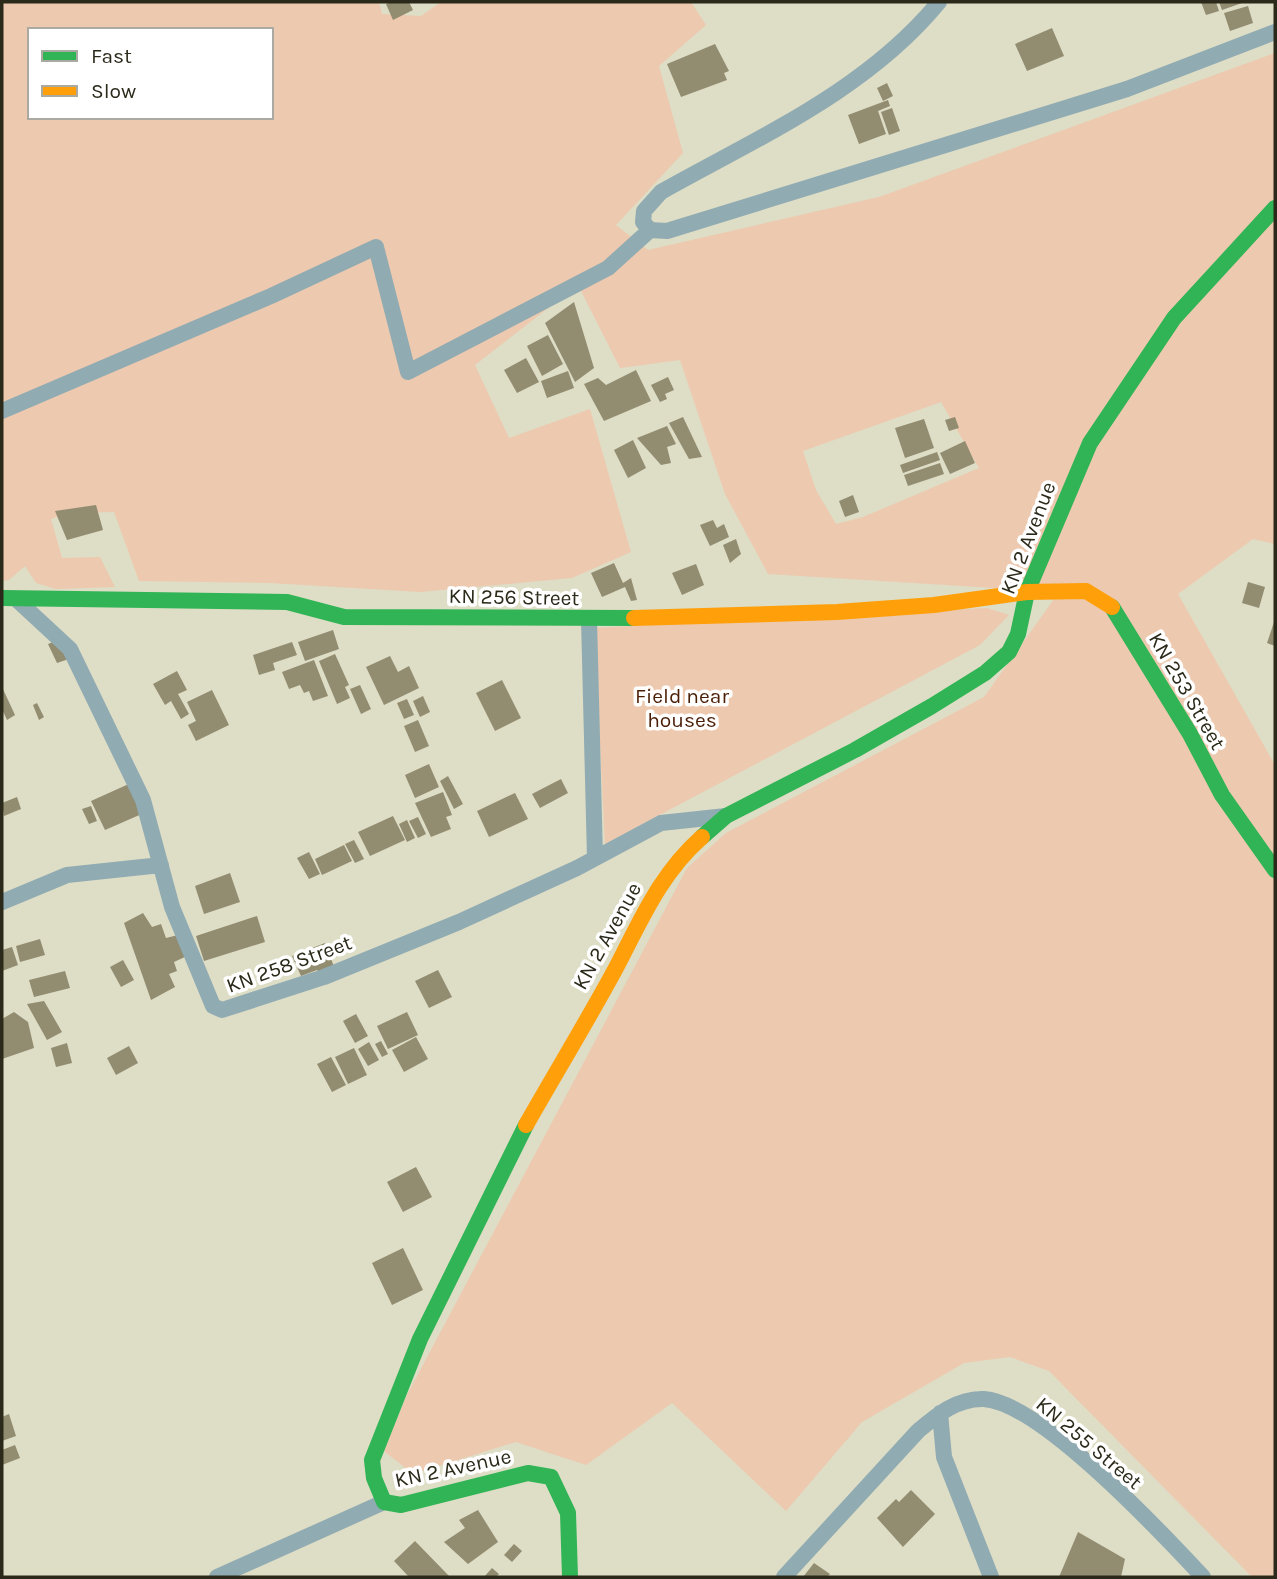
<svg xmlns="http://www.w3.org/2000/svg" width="1277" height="1579" viewBox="0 0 1277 1579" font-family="Karla,sans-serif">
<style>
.green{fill:#edc9af;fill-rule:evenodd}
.building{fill:#928c71}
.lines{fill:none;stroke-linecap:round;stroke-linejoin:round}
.street{stroke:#90abb2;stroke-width:16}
.fast{stroke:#30b455;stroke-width:16}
.slow{stroke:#ff9f0a;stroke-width:16}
.labels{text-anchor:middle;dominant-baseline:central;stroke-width:7;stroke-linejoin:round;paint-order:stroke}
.street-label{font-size:21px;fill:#2b2a1a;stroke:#fff}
.park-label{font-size:21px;fill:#4b1e06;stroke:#fff}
</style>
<rect width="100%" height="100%" fill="#deddc6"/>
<path class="green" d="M2,2H379L382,14L421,16L441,2H691L706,25L659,66L683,153L616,225L648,250L879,197L1275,53V544L1253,539L1178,594L1275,765V1577H1252L1049,1371L1010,1357L964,1363L862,1422L786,1511L672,1403L586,1465L516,1442L413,1474L384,1451L407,1395L687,868L726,833L984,697L1059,592L768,574L725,494L680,360L620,368L578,285L475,365L509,438L590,409L631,552L572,578L420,592L270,583L139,581L114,512L68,513L51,519L62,558L100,557L115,587L56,589L36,583L25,566L9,580L2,581ZM30,30H271V117H30ZM941,402L979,468L863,517L836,524L816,490L803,451Z
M987,608L1009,615L980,645L605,844L594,628Z"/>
<path class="building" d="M391,2H409L413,10L393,20L386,4Z
M1201,2H1216L1219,11L1206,15Z
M1219,2H1245L1222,10Z
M1248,6L1253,23L1230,31L1224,13Z
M1052,28L1064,56L1027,71L1015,44Z
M715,44L729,71L724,73L727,80L681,97L667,64Z
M887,83L893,96L883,101L877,88Z
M888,100L890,106L878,111L886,134L859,144L848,115Z
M892,108L900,131L889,135L881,112Z
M574,302L594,368L575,382L545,323Z
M548,335L563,364L542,376L527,346Z
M526,358L539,382L517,393L504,370Z
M636,370L651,401L604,421L584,384L598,378L606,385Z
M568,371L574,388L547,398L541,381Z
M668,377L674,390L665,394L667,399L660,402L651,385Z
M683,417L702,457L689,459L669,423Z
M955,417L959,428L949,431L945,420Z
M924,419L934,448L905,458L895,428Z
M667,426L676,444L667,447L671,463L661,465L637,438Z
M633,440L646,468L628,478L614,450Z
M965,441L975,463L950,474L940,453Z
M937,452L940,460L903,473L900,465Z
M940,463L944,474L908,486L904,475Z
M853,495L859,512L845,517L839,501Z
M96,505L103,530L67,540L55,511Z
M713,520L717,528L724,524L729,537L710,546L700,525Z
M736,539L741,554L730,563L723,545Z
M614,563L623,583L631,578L637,600L631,601L625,587L602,597L591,573Z
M696,564L704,585L682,595L672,573Z
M1248,582L1265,587L1259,608L1242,603Z
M1275,619V646L1267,643Z
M333,630L339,649L305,661L298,642Z
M56,641L69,659L57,663L48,644Z
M292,642L297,655L273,663L275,670L259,675L253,655Z
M335,654L349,685L345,687L350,698L337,704L319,661Z
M390,656L398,672L409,666L419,688L384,705L366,667Z
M314,660L328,696L313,701L309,691L304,693L300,685L289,689L282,672Z
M177,671L187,690L178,694L189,714L181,719L171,701L165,705L153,684Z
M502,680L521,718L495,731L476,693Z
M360,685L371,709L361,714L350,689Z
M2,687L15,715L7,720L2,709Z
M212,690L229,725L196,741L188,725L196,721L187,702Z
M423,696L430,712L420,717L413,701Z
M407,699L414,715L404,719L397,703Z
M37,703L44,717L39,720L33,705Z
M418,720L429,746L415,752L404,726Z
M429,764L439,787L415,798L405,775Z
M448,776L463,804L454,809L440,781Z
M561,779L568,793L540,808L532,794Z
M131,783L144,813L105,830L91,801Z
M443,792L452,815L446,817L451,829L431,837L415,803Z
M515,793L528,819L489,837L477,811Z
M17,797L21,809L4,816L2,803Z
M91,806L97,821L89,824L82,809Z
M393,816L405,840L370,856L358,832Z
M418,817L426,834L418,838L409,821Z
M407,820L415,838L407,842L399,824Z
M354,840L364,859L355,863L345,844Z
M344,845L352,861L322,875L315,859Z
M309,852L320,874L309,879L297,858Z
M230,873L240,902L204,914L195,886Z
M143,913L152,927L161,924L166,938L178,935L187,956L174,962L177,971L169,974L175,987L151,1000L124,923Z
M257,916L265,942L204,961L196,936Z
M40,939L45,955L20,962L16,946Z
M325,943L336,972L322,975L317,970L301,976L292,956Z
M12,947L18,965L2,971V950Z
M123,960L134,980L121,987L110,967Z
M438,970L452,997L429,1008L415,981Z
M65,971L70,988L34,997L29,980Z
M44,1001L62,1032L47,1040L27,1004Z
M14,1012L28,1022L34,1048L2,1059V1019Z
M407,1012L418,1035L388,1049L377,1026Z
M356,1014L368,1036L355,1043L343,1021Z
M416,1037L428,1059L404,1072L392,1050Z
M381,1041L388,1054L382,1057L375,1044Z
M369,1042L379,1060L368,1066L358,1049Z
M67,1043L72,1063L56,1067L51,1048Z
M129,1046L138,1063L116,1075L107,1058Z
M354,1048L367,1075L348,1084L335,1057Z
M331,1057L346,1085L332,1092L317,1064Z
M416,1167L432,1197L403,1212L387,1182Z
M403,1248L423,1290L392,1305L372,1263Z
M9,1414L16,1436L2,1441V1417Z
M15,1445L20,1458L2,1465V1450Z
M911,1490L935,1514L903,1547L877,1518L896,1499L899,1502Z
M478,1510L498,1542L468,1564L444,1542L465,1528L459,1520Z
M1078,1532L1125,1559L1121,1577H1059Z
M415,1541L450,1577H409L394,1561Z
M514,1544L522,1551L512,1562L504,1555Z
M814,1563L830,1574L827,1577H803Z
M492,1568L499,1574L496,1577H484Z"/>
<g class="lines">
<path class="street" d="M939,2C867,90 759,137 661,192L644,211L643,222L650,230L667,231L1127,89L1275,32
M2,411L271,296L376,247L408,372L608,268L650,230
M16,599L70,649L143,800L172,907L213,1006L222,1010L324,977L459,922L577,868L661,823L726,816
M589,619L595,858
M2,902L67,875L161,865
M940,1413L944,1457L991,1577
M217,1577L384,1502
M784,1577L918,1431C937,1415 957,1398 984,1399C1041,1403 1163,1534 1203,1577"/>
<path class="fast" d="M2,598L287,602L344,617L634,618
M1112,607L1190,734L1222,795L1275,870
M702,837L726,816L855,750L932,706L985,673L1009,652L1018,634L1027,592L1090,443L1174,318L1275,208
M526,1125L420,1339L372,1460L374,1478L384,1502L401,1505L528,1473L551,1477L568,1513L570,1577"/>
<path class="slow" d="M634,618L837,612L934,605L1027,592L1086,591L1112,607
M526,1125C556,1072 588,1020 617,966C642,918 661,873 702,837"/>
</g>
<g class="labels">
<g class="street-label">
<text transform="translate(1028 538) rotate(-69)">KN 2 Avenue</text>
<text transform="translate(514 597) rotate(1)">KN 256 Street</text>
<text transform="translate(1187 691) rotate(60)">KN 253 Street</text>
<text transform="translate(607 936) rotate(-61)">KN 2 Avenue</text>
<text transform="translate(289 964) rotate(-20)">KN 258 Street</text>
<text transform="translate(1089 1443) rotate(40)">KN 255 Street</text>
<text transform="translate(453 1468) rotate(-12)">KN 2 Avenue</text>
</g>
<g class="park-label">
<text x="682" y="696">Field near<tspan x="682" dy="24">houses</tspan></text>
</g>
</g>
<rect width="1277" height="1579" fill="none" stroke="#2b2a1a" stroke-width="7"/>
<rect x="28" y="28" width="245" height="91" fill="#ffffff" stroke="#aaaaa3" stroke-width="2"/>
<rect x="42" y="51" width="35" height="10" fill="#30b455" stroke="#aaaaa3" stroke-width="2"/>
<text x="91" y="63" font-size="21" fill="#2b2a1a">Fast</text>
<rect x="42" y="86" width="35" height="10" fill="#ff9f0a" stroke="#aaaaa3" stroke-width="2"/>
<text x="91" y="98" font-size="21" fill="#2b2a1a">Slow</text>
</svg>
